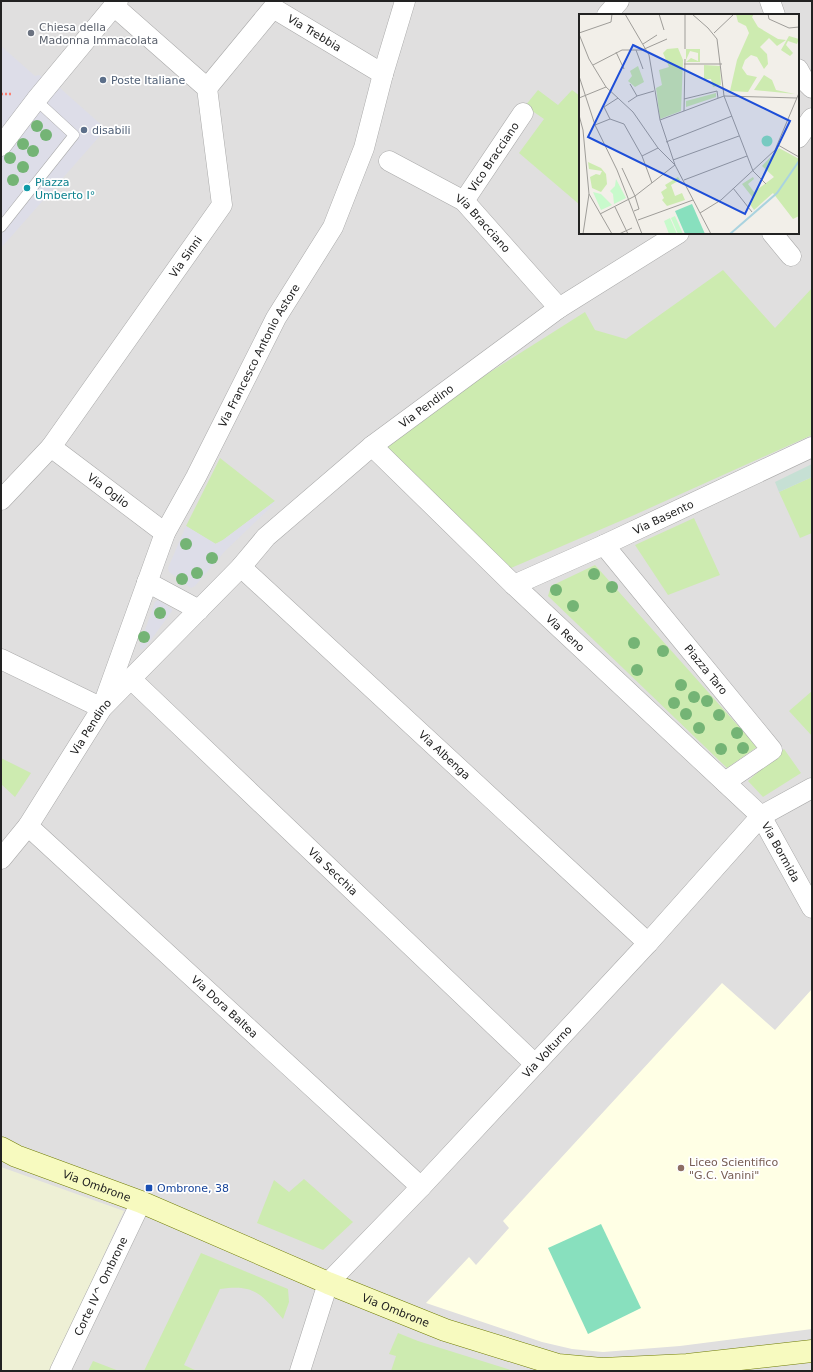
<svg xmlns="http://www.w3.org/2000/svg" width="813" height="1372" viewBox="0 0 813 1372" font-family="'DejaVu Sans',sans-serif">
<style>
.residential{fill:#e0dfdf;fill-rule:evenodd}
.education{fill:#ffffe5}
.farmland{fill:#eef0d5}
.grass{fill:#cdebb0}
.wetland{fill:#c6e0d4}
.pitch{fill:#88e0be}
.plaza{fill:#dddde8}
.lines{fill:none;stroke-linecap:round;stroke-linejoin:round}
.lane-casing{stroke:#a9a9a9;stroke-width:11}
.street-casing{stroke:#a9a9a9;stroke-width:21}
.secondary-casing{stroke:#707d05;stroke-width:23}
.path{stroke:#fa8072;stroke-width:2.5;stroke-dasharray:2 2;stroke-linecap:butt}
.lane{stroke:#fff;stroke-width:10}
.street{stroke:#fff;stroke-width:20}
.secondary{stroke:#f7fabf;stroke-width:22}
.tree{fill:#74b475}
.worship-dot{fill:#6b7280;stroke:#fff;stroke-width:1.5}
.service-dot{fill:#5c6f8a;stroke:#fff;stroke-width:1.5}
.culture-dot{fill:#0f9aa8;stroke:#fff;stroke-width:1.5}
.education-dot{fill:#8d6e63;stroke:#fff;stroke-width:1.5}
.transit-dot{fill:#1a4fb4;stroke:#fff;stroke-width:1.5}
.labels{text-anchor:middle;dominant-baseline:central;stroke-width:3.5;stroke-linejoin:round;paint-order:stroke}
.worship-label{font-size:11px;fill:#5b616d;stroke:#fff;text-anchor:start}
.street-label{font-size:11px;fill:#222;stroke:#fff}
.service-label{font-size:11px;fill:#4e5e75;stroke:#fff;text-anchor:start}
.culture-label{font-size:11px;fill:#0d838f;stroke:#fff;text-anchor:start}
.education-label{font-size:11px;fill:#785e54;stroke:#fff;text-anchor:start}
.transit-label{font-size:11px;fill:#164399;stroke:#fff;text-anchor:start}
.inset-river{fill:none;stroke:#aad3df;stroke-width:2}
.inset-road{fill:none;stroke:#9f9d99;stroke-width:1}
.view{fill:#1d4ed8;fill-opacity:0.15;stroke:#1d4ed8;stroke-width:2}
.inset-edge{fill:none;stroke:#222;stroke-width:2}
</style>
<rect width="100%" height="100%" fill="#f2efe9"/>
<path class="residential" d="M1,1H812V1371H1ZM580,15H798V233H580Z"/>
<path class="education" d="M722,983L775,1030L812,989V1329L680,1346L603,1352L572,1349L542,1342L426,1303L469,1257L476,1265L484,1256L509,1228L503,1221Z"/>
<path class="farmland" d="M1,1167L124,1211L51,1371H1Z"/>
<path class="grass" d="M538,90L558,105L572,90L580,96V205L519,153L544,119L525,106Z
M723,270L775,328L812,288V435L632,516L511,568L383,445L479,379L585,312L595,330L626,339Z
M220,458L275,501L223,540L215,544L186,526Z
M812,477V533L800,538L779,492Z
M694,518L720,575L668,595L635,545Z
M595,565L757,747L727,768L548,596L551,586Z
M812,691V736L789,711Z
M784,749L801,773L763,797L748,781Z
M1,758L31,773L15,797L1,784Z
M304,1179L353,1222L323,1250L257,1223L274,1180L289,1192Z
M201,1253L288,1289L289,1302L283,1319C261,1294 255,1284 220,1289L184,1365L197,1371H144Z
M398,1333L418,1341L514,1371H391L396,1356L389,1354Z
M93,1361L119,1371H88Z"/>
<path class="wetland" d="M812,464V477L779,492L775,482Z"/>
<path class="pitch" d="M601,1224L641,1308L588,1334L548,1248Z"/>
<path class="plaza" d="M1,46L35,76L39,75L60,88L106,129L1,248Z
M275,501L273,505L225,551L195,586L191,588L169,572L168,568L186,526L216,544L223,540Z
M158,600L172,609V611L145,648L141,650L140,649V644L155,602Z"/>
<g class="lines">
<g class="lane-casing">
<path id="lane" d="M1,227L74,135L36,100"/>
</g>
<g class="street-casing">
<g id="street">
<path d="M770,1L775,15"/>
<path d="M607,15L619,1"/>
<path d="M798,69L804,80L812,88"/>
<path id="s1" d="M207,88L273,8L383,74"/>
<path d="M798,138L812,118"/>
<path d="M1,146L36,100L118,1"/>
<path id="s2" d="M389,161L464,201L559,308"/>
<path id="s3" d="M464,201L523,113"/>
<path d="M772,233L791,256"/>
<path id="s4" d="M372,446L514,585L761,816L812,908"/>
<path id="s5" d="M51,447L165,533"/>
<path id="s6" d="M1,500L51,447L222,205L207,88L114,6"/>
<path id="s7" d="M604,545L772,750L725,782"/>
<path id="s8" d="M241,567L648,943"/>
<path d="M147,582L199,610"/>
<path id="s9" d="M514,585L604,545L812,447"/>
<path id="s10" d="M1,659L102,708L165,533L196,477L276,318L333,227L364,148L383,74L405,1"/>
<path id="s11" d="M131,679L535,1064"/>
<path id="s12" d="M28,826L421,1187"/>
<path id="s13" d="M1,859L28,826L102,708L241,567L266,537L372,446L559,308L679,233"/>
<path id="s14" d="M60,1371L141,1202"/>
<path id="s15" d="M300,1371L328,1283L421,1187L648,943L761,816L812,788"/>
</g>
</g>
<g class="secondary-casing">
<g id="secondary">
<path id="s16" d="M1,1148L16,1156L141,1202L328,1283L445,1330L558,1365L602,1369L687,1365L812,1351"/>
</g>
</g>
<path class="path" d="M1,94H12"/>
<use href="#lane" class="lane"/>
<use href="#street" class="street"/>
<use href="#secondary" class="secondary"/>
</g>
<g class="tree">
<circle cx="37" cy="126" r="6"/>
<circle cx="46" cy="135" r="6"/>
<circle cx="23" cy="144" r="6"/>
<circle cx="33" cy="151" r="6"/>
<circle cx="10" cy="158" r="6"/>
<circle cx="23" cy="167" r="6"/>
<circle cx="13" cy="180" r="6"/>
<circle cx="186" cy="544" r="6"/>
<circle cx="212" cy="558" r="6"/>
<circle cx="197" cy="573" r="6"/>
<circle cx="594" cy="574" r="6"/>
<circle cx="182" cy="579" r="6"/>
<circle cx="612" cy="587" r="6"/>
<circle cx="556" cy="590" r="6"/>
<circle cx="573" cy="606" r="6"/>
<circle cx="160" cy="613" r="6"/>
<circle cx="144" cy="637" r="6"/>
<circle cx="634" cy="643" r="6"/>
<circle cx="663" cy="651" r="6"/>
<circle cx="637" cy="670" r="6"/>
<circle cx="681" cy="685" r="6"/>
<circle cx="694" cy="697" r="6"/>
<circle cx="707" cy="701" r="6"/>
<circle cx="674" cy="703" r="6"/>
<circle cx="686" cy="714" r="6"/>
<circle cx="719" cy="715" r="6"/>
<circle cx="699" cy="728" r="6"/>
<circle cx="737" cy="733" r="6"/>
<circle cx="743" cy="748" r="6"/>
<circle cx="721" cy="749" r="6"/>
</g>
<circle class="worship-dot" cx="31" cy="33" r="4"/>
<g class="service-dot">
<circle cx="103" cy="80" r="4"/>
<circle cx="84" cy="130" r="4"/>
</g>
<circle class="culture-dot" cx="27" cy="188" r="4"/>
<circle class="education-dot" cx="681" cy="1168" r="4"/>
<rect class="transit-dot" x="145" y="1184" width="8" height="8" rx="2"/>
<g class="labels">
<g class="worship-label">
<text x="39" y="27">Chiesa della<tspan x="39" dy="13">Madonna Immacolata</tspan></text>
</g>
<g class="street-label">
<text stroke="none"><textPath href="#s1" startOffset="152">Via Trebbia</textPath></text>
<text stroke="none"><textPath href="#s3" startOffset="53">Vico Bracciano</textPath></text>
<text stroke="none"><textPath href="#s2" startOffset="114">Via Bracciano</textPath></text>
<text stroke="none"><textPath href="#s6" startOffset="306">Via Sinni</textPath></text>
<text stroke="none"><textPath href="#s10" startOffset="499">Via Francesco Antonio Astore</textPath></text>
<text stroke="none"><textPath href="#s13" startOffset="626">Via Pendino</textPath></text>
<text stroke="none"><textPath href="#s5" startOffset="72">Via Oglio</textPath></text>
<text stroke="none"><textPath href="#s9" startOffset="164">Via Basento</textPath></text>
<text stroke="none"><textPath href="#s4" startOffset="269">Via Reno</textPath></text>
<text stroke="none"><textPath href="#s7" startOffset="161">Piazza Taro</textPath></text>
<text stroke="none"><textPath href="#s13" startOffset="160">Via Pendino</textPath></text>
<text stroke="none"><textPath href="#s8" startOffset="277">Via Albenga</textPath></text>
<text stroke="none"><textPath href="#s4" startOffset="578">Via Bormida</textPath></text>
<text stroke="none"><textPath href="#s11" startOffset="279">Via Secchia</textPath></text>
<text stroke="none"><textPath href="#s12" startOffset="267">Via Dora Baltea</textPath></text>
<text stroke="none"><textPath href="#s15" startOffset="411">Via Volturno</textPath></text>
<text stroke="none"><textPath href="#s16" startOffset="103">Via Ombrone</textPath></text>
<text stroke="none"><textPath href="#s14" startOffset="94">Corte IV^ Ombrone</textPath></text>
<text stroke="none"><textPath href="#s16" startOffset="427">Via Ombrone</textPath></text>
</g>
<g class="service-label">
<text x="111" y="80">Poste Italiane</text>
<text x="92" y="130">disabili</text>
</g>
<g class="culture-label">
<text x="35" y="182">Piazza<tspan x="35" dy="13">Umberto I°</tspan></text>
</g>
<g class="education-label">
<text x="689" y="1162">Liceo Scientifico<tspan x="689" dy="13">"G.C. Vanini"</tspan></text>
</g>
<g class="transit-label">
<text x="157" y="1188">Ombrone, 38</text>
</g>
</g>
<g transform="translate(579 14)">
<rect width="220" height="220" fill="#f2efe9"/>
<path d="M157,0H175L173,3L179,13L199,25L207,26L198,32L190,24L181,33L188,40L189,50L185,55L178,43L172,41L166,46L163,54L168,61L178,63L169,78L151,77L158,46L170,19L167,12L159,8ZM210,22L220,25L218,30L209,27L207,31L214,39L211,42L202,36ZM99,34L104,46L102,97L81,105L77,74L83,71L80,56L90,53L84,39L88,35ZM107,35H121V48H107L112,44L119,47V39L111,37L107,46ZM125,51L141,52L142,71L134,73L132,65H125ZM59,52L65,68L56,73L49,67L53,62L51,57ZM185,61L193,66L197,76L216,80L175,76ZM137,79V83L107,93V87ZM200,134L220,145V202L214,205L194,179L175,196L170,189L174,184L163,170L174,163L175,165L169,170L175,178L195,163L183,152ZM9,148L22,154L27,160L28,170L22,178L13,174L11,163L17,160L21,161L23,157L10,155ZM99,163L101,166L92,171L96,182L103,179L106,186L88,192L83,186L85,184L82,178L88,174L86,171Z" fill="#cdebb0"/>
<path d="M37,165L47,184L35,190L34,180L31,177L36,172ZM14,178L22,180L33,191L22,196ZM96,202L104,220H99L92,204ZM91,204L98,220H90L85,207Z" fill="#c8facc"/>
<path d="M182.5 127a5.5 5.5 0 1 1 11 0a5.5 5.5 0 1 1-11 0ZM113,190L126,220H106L96,197Z" fill="#88e0be"/>
<path class="inset-river" d="M151,220L198,179L220,147"/>
<path class="inset-road" d="M46,0L70,41L81,106L96,151L132,220M80,0L85,16M113,0L129,14L138,25L145,82L174,157L187,170M189,0L190,5L210,14L220,13M0,19L32,8L33,0M135,19L155,0M0,20L10,45L27,73L54,98L79,134L96,151L56,182L60,195L55,197M64,30L78,21M106,35V0M57,36L64,55M37,38L45,55M105,50H143M14,51L43,36H63L88,25M0,62L16,111L38,156L63,220M51,70L58,82M0,84L27,73M105,85L138,77L139,84M49,88L58,82L75,77M105,97L106,45M0,101L4,116L10,180L33,220M31,105L25,93L39,84M81,106L145,82L218,84M16,111L31,105L45,110L63,142L73,169M87,128L153,102M199,131L220,143M63,142L79,134M94,146L160,122M105,166L168,142M154,174L173,198M36,193L49,220M121,199L142,186L196,136L220,79M21,200L56,182L43,154M59,206L114,186M4,220L10,180M40,220L53,214"/>
<path class="view" d="M54,31L211,107L166,200L9,123Z"/>
<rect width="220" height="220" class="inset-edge"/>
</g>
<rect width="813" height="1372" fill="none" stroke="#222222" stroke-width="4"/>
</svg>
